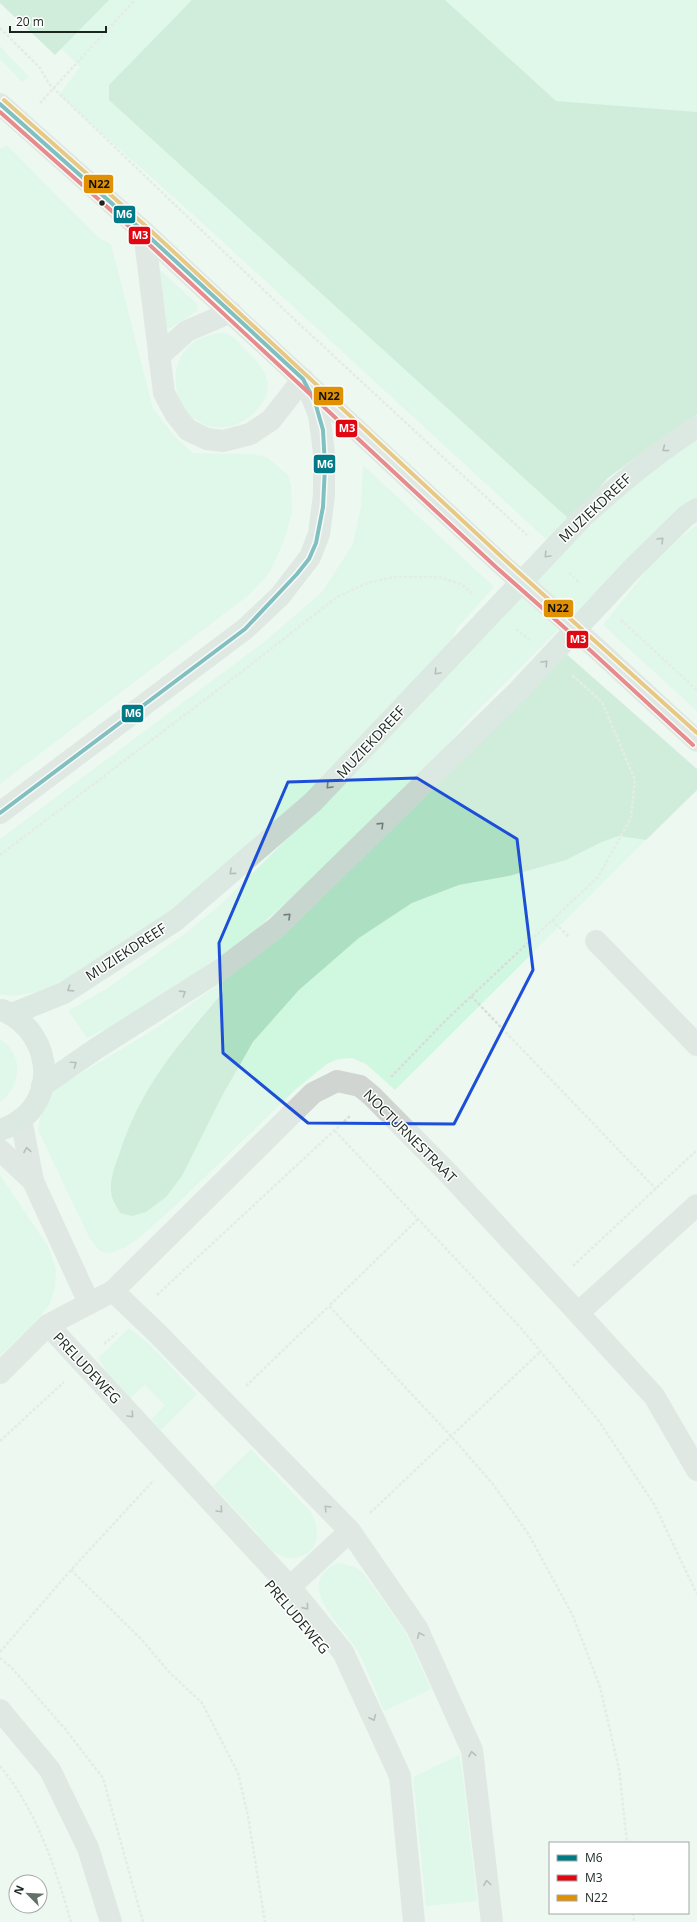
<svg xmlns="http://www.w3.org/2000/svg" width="697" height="1922" viewBox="0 0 697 1922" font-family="'Open Sans',sans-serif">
	<rect width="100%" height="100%" fill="#edf8f1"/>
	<!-- green -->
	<g fill="#d0f8e0">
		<path d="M12,0h685v393l-143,112 16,15 -21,22 -350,-322 -140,-125 21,-28z"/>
		<path d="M0,46l29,31 -7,5 -22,-23z"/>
		<path d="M7,145l92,93 12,6 42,165 24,30 16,14 57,1 17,3 21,18 3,11 1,25 -7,27 -15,34 -21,23 -249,189v-635z"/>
		<path d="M157,267l41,38 -1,6 -28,18 -4,-3z"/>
		<path d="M217,333c4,0 9,0 12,2 6,2 10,8 14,12 13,12 32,31 22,51 -15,28 -49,40 -74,18 -20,-18 -21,-53 -1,-71 8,-7 17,-9 27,-12z"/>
		<path d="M697,436v65l-92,82 -134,134 -61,71 -164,151 -124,82 -35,17 -19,-27 38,-22 80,-56 34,-28 83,-82 125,-133 189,-191z"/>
		<path d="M363,465l131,122 -38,42 -4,13 -130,140 -139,121 -77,53 -59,34 -32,6 -15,-2v-155l264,-197 58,-50 31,-48 8,-37z"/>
		<path d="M697,524v187l-94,-86 52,-65z"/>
		<path d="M619,836l27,4 -251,250 -29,-26 -14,-6 -14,1 -11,5 -31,25 -120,116 -37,33 -13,9 -16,6 -10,-2 -10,-12 -52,-109c3,-19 6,-27 19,-42l101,-61 64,-45 1,10 -42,49 -68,159 7,13 12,3 50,-40 40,-80 31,-54 46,-52 60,-52 53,-35 47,-18 50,-9 57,-16 36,-18z"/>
		<path d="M0,1039c24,15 22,47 0,63z"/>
		<path d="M0,1175l49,73 7,22 -1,17 -5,17 -18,22 -32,30z"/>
		<path d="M129,1328l20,16 48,50 -36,36 -10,-11 14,-14 -20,-20 -15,13 -22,-24 -10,-16z"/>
		<path d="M251,1449l59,62c6,11 10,24 4,35 -6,11 -22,15 -33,10 -11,-5 -19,-17 -26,-25 -14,-15 -28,-30 -42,-45z"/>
		<path d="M338,1563l18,4 8,7 41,57 26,58 -47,22c-9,-20 -16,-42 -27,-61 -14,-24 -66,-67 -19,-87z"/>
		<path d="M459,1755l3,14 15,132 -51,5 -13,-129z"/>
	</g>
	<!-- forest -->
	<g fill="#ade0c2">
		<path d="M0,0h109l-54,55 -55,-52z"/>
		<path d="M192,0h253l111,101 141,11v303l-24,15 -65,48 -38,42 -461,-420v-15z"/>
		<path d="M563,651l134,118v21l-51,50 -27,-4 -17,6 -36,18 -57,16 -50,9 -47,18 -53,35 -60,52 -46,52 -31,54 -40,80 -16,21 -20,15 -14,4 -12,-3c-4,-8 -9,-14 -9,-23 -1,-12 5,-27 9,-38 21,-66 59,-108 103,-160l-1,-10z"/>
	</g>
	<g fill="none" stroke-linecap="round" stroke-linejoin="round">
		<!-- path -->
		<g stroke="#d9ddda" stroke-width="2.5" stroke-dasharray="3 2" stroke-linecap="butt">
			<path d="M0,28l40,40 9,16 246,236 232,215"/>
			<path d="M40,103l95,-103"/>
			<path d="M569,573l11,10"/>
			<path d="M621,620l76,70"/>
			<path d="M516,629l13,11"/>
			<path d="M0,855l244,-185 93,-73 30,-14 27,-6h45l22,7 12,10"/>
			<path d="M552,920l17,17"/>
			<path d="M471,996l185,193"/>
			<path d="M391,1077l55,-57 152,-143 33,-59 4,-38 -33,-78 -31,-28"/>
			<path d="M335,1131l185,196 78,93 56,84 43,90"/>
			<path d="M418,1219l-89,87 122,130 41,47 37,52 44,81 27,71 19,82 8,74"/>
			<path d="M573,1266l124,-116"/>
			<path d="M157,1295l194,-180"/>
			<path d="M104,1344l13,-11"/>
			<path d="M246,1386l83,-80"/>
			<path d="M0,1441l64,-59"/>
			<path d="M370,1513l171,-162"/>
			<path d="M71,1570l71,70 27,32 33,31 36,70 10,43 17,106"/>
			<path d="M0,1652l71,-82 83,-90"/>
			<path d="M0,1658l11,9 55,63 37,48 40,144"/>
			<path d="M0,1766c37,45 55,101 71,156"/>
			<path d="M633,1913l1,9"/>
		</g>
		<!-- minor -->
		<g stroke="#d1d5d2" stroke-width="22">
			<path d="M0,104l144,128 357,332 94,83 102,94"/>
			<path d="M144,232l20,161 12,22 12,15 19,9 16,2 27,-7 21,-14 32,-41"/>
			<path d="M159,356l28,-25 44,-19"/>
			<path d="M0,813l245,-184 35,-33 30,-39 9,-23 5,-39v-43l-5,-37 -11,-28"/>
			<path d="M596,941l101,104"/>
			<path d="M21,1119l12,62 56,122"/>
			<path d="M0,1150l33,31"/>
			<path d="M113,1291l43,41 194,199 67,97 55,122 20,172"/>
			<path d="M578,1313l76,83 43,74"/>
			<path d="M48,1325l242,262 53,65 57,124 14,146"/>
			<path d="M0,1373l48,-48 65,-34 200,-198 24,-12 23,5 12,10 77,78 129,139 119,-108"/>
			<path d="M290,1587l60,-56"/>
			<path d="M0,1710l50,60 38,78 23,74"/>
		</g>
		<!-- major -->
		<g stroke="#c7d7d0" stroke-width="22">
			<path d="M12,1014l52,-21 112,-73 137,-118 270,-285c36,-33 73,-64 114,-90"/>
			<path d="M42,1086l55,-38 126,-80 53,-40 242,-237 116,-124 52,-51 11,-7"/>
			<path d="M0,1130c60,-18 57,-97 2,-120"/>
		</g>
		<defs>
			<path id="bus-1" d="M0,104l144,128 159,147 12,23 8,28 2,37 -2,40 -7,36 -7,16 -12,15 -52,55 -245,184"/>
			<path id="bus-2" d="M0,112l140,124 357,332 94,83 102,94"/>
			<path id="bus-3" d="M4,100l144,128 357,332 192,173"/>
		</defs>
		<!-- bus-1 casing -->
		<use href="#bus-1" stroke="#fff" stroke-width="7"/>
		<!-- bus-2 casing -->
		<use href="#bus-2" stroke="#fff" stroke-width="7"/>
		<!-- bus-3 casing -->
		<use href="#bus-3" stroke="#fff" stroke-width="7"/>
		<!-- bus-1 -->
		<use href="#bus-1" stroke="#007a86" stroke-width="4"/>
		<!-- bus-2 -->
		<use href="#bus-2" stroke="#e00713" stroke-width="4"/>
		<!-- bus-3 -->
		<use href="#bus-3" stroke="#df9003" stroke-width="4"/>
	</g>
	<!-- one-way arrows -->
	<defs><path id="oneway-chevron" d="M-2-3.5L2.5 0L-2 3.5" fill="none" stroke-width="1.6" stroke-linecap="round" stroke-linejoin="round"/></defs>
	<g stroke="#707e77">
		<use href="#oneway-chevron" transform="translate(665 449) rotate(143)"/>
		<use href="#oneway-chevron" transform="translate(661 540) rotate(-45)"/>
		<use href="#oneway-chevron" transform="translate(547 555) rotate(133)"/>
		<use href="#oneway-chevron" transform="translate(545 663) rotate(-47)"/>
		<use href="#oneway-chevron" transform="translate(437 672) rotate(133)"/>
		<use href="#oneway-chevron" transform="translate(329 786) rotate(133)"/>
		<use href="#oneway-chevron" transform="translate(381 825) rotate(-44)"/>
		<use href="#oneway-chevron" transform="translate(232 872) rotate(139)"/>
		<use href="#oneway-chevron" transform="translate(288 916) rotate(-44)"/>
		<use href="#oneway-chevron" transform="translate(70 989) rotate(147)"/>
		<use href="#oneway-chevron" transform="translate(183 993) rotate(-32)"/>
		<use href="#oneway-chevron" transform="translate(74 1064) rotate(-35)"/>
	</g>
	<g stroke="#757e78">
		<use href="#oneway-chevron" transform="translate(27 1150) rotate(-100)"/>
		<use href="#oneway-chevron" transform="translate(131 1415) rotate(47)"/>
		<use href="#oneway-chevron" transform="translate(327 1508) rotate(-134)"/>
		<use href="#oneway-chevron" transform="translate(220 1510) rotate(47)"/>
		<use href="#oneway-chevron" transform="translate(306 1607) rotate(51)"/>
		<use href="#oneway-chevron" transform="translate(420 1635) rotate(-114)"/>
		<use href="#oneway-chevron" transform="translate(373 1718) rotate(65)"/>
		<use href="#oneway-chevron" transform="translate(472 1754) rotate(-101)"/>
		<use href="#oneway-chevron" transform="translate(487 1883) rotate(-97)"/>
	</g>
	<!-- marked area -->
	<path d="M0 0H697V1922H0ZM417,778l100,61 16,131 -79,154 -146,-1 -85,-70 -4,-110 69,-161z" fill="#edf8f1" fill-opacity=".55" fill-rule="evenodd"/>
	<path fill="none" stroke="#1d4ed8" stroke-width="3" stroke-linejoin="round" d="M417,778l100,61 16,131 -79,154 -146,-1 -85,-70 -4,-110 69,-161z"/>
	<!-- markers -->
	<circle fill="#19261e" stroke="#fff" stroke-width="1.5" cx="102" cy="203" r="3.5"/>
	<g text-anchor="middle" stroke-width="3" stroke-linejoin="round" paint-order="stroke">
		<!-- street labels -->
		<g font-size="14" fill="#19261e" stroke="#fff">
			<text transform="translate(595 508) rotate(-43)" y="5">MUZIEKDREEF</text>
			<text transform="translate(371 742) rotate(-47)" y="5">MUZIEKDREEF</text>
			<text transform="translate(126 952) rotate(-33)" y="5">MUZIEKDREEF</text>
			<text transform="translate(410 1136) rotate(45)" y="5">NOCTURNESTRAAT</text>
			<text transform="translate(87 1368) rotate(47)" y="5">PRELUDEWEG</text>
			<text transform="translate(297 1617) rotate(50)" y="5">PRELUDEWEG</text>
		</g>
	</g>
	<g stroke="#fff" stroke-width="1.5">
		<rect x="83" y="174" width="31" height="20" rx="4" fill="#df9003"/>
		<rect x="113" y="205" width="23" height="19" rx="4" fill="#007a86"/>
		<rect x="128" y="226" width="23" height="19" rx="4" fill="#e00713"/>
		<rect x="313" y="386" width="31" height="20" rx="4" fill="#df9003"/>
		<rect x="335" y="419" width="23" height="19" rx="4" fill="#e00713"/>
		<rect x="313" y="454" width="23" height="20" rx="4" fill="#007a86"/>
		<rect x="543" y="599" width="31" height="19" rx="4" fill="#df9003"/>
		<rect x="566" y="630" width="23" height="19" rx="4" fill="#e00713"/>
		<rect x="121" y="704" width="23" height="19" rx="4" fill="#007a86"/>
	</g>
	<g font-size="11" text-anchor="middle" font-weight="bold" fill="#fff">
		<text x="124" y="218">M6</text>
		<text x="140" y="239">M3</text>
		<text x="347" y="432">M3</text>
		<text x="325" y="468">M6</text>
		<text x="578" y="643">M3</text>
		<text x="133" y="717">M6</text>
	</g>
	<g font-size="11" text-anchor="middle" font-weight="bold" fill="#111">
		<text x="99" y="188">N22</text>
		<text x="329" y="400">N22</text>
		<text x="558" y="612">N22</text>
	</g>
	<!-- legend -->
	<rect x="549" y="1842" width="140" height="72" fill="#ffffff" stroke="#a3a8a5"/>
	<rect x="557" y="1855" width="20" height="6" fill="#007a86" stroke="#a3a8a5"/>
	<text x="585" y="1862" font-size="12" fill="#19261e">M6</text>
	<rect x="557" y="1875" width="20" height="6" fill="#e00713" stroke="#a3a8a5"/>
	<text x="585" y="1882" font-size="12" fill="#19261e">M3</text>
	<rect x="557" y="1895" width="20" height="6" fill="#df9003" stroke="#a3a8a5"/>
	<text x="585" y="1902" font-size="12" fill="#19261e">N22</text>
	<!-- north arrow -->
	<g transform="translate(28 1894) rotate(294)"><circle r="19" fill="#ffffff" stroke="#a3a8a5"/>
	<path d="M0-3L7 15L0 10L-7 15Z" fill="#637068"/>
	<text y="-6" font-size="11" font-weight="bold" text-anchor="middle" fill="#19261e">N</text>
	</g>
	<!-- scale -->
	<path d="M10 26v6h96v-6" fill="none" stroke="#19261e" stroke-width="2"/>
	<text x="16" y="26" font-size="12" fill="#19261e" stroke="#ffffff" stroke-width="3" paint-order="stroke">20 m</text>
</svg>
